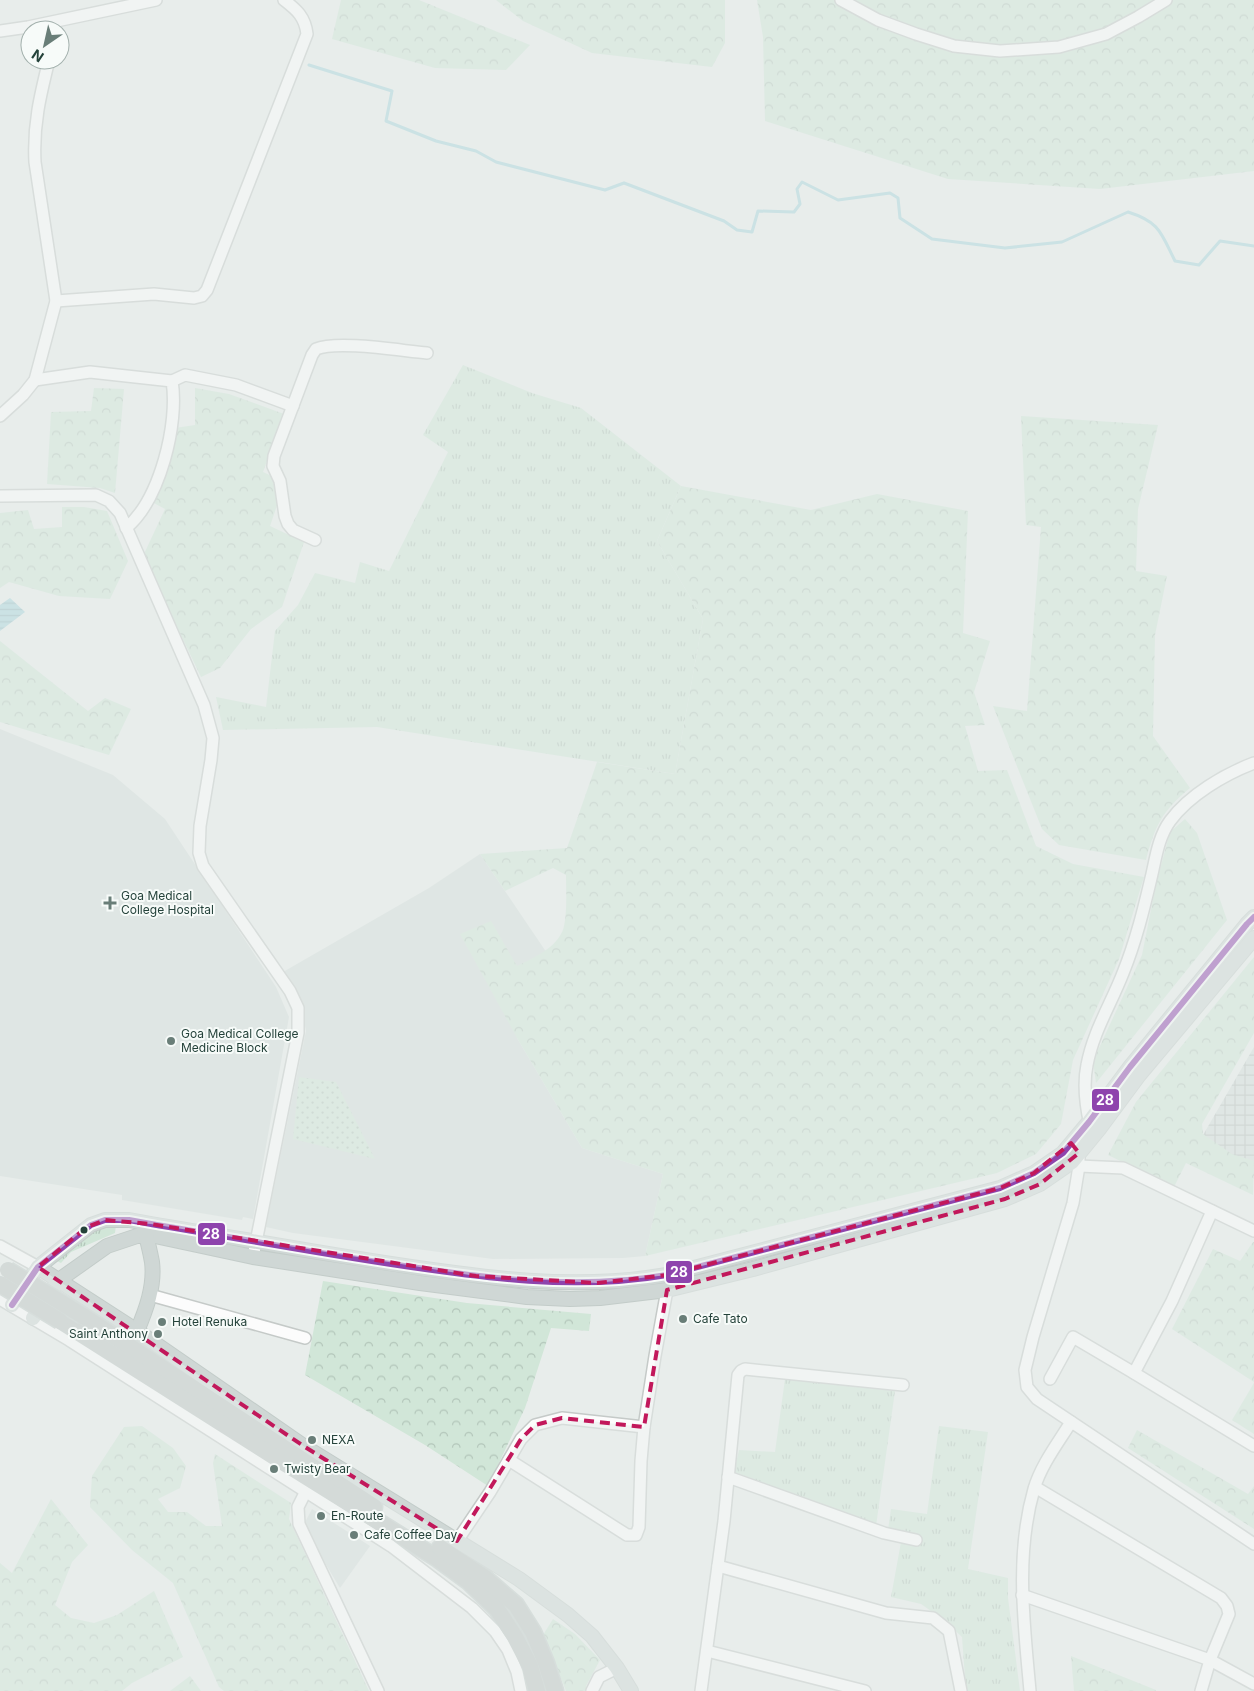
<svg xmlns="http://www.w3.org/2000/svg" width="1254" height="1691" viewBox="0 0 1254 1691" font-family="Inter,sans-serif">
	<defs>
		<pattern id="industrial-grid" width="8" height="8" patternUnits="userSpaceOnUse" patternTransform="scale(1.25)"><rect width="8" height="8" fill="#d6dedb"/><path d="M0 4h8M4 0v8" fill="none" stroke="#b8c0bd"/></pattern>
		<pattern id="grass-tufts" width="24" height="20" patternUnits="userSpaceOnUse" patternTransform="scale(1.25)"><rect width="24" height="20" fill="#d1e6d8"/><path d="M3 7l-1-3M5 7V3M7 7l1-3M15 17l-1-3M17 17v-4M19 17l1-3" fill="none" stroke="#b3c6ba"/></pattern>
		<pattern id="forest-crowns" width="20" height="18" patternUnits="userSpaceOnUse" patternTransform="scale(1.25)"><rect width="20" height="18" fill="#d1e6d8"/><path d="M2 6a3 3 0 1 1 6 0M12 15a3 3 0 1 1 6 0" fill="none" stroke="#b3c6ba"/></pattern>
		<pattern id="garden-dots" width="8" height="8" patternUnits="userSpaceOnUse" patternTransform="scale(1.25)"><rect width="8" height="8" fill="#d1e6d8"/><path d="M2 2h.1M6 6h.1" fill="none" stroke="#b3c6ba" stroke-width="1.8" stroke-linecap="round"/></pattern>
		<pattern id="water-rules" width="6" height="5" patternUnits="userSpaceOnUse" patternTransform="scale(1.25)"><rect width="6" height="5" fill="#a9d4db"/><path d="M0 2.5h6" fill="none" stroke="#91b7bd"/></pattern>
	</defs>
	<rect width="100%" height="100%" fill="#e8edeb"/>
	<!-- built -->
	<g fill="#d6dedb">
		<path d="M0,729l113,46 52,44 111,168 13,30 -36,202 -10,-2 -1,3 -120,-20v-5l-122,-19z"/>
		<path d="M480,854l75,111 -38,73 65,110 81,26 -18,82 -22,2 -130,1 -200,-26 -27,-6 40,-196 -5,-27 -18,-32 146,-84z"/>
		<path d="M312,1509l58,37 -30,42 -37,-62z"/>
	</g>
	<!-- industrial -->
	<path fill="url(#industrial-grid)" d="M1254,1047v132l-55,-37z"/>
	<!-- grass -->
	<g fill="url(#grass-tufts)">
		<path d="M463,365l69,28 49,15 100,78 -24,55 46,78 -28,155 -298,-47 -154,3 -7,-33 50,10 9,-76 23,-26 17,-32 40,10 5,-21 29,9 59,-119 -25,-17z"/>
		<path d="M116,1225l-1,8 -44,19 -10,11 -4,-2 3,-5 26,-27z"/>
		<path d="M785,1379l110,12 -19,135 -142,-54 5,-22 36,2z"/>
		<path d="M939,1426l49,6 -20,137 40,9v20l12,93h-54l-4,-54 -18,-17 -23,-16 -30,-7 10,-55 -14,-5 4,-28 36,5z"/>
	</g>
	<!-- forest -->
	<g fill="url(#forest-crowns)">
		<path d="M341,0h78l111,45 -24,25 -71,-2 -103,-29z"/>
		<path d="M496,0h229v43l-13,24 -120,-14 -69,-32z"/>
		<path d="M757,0h497v171l-154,18 -152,-10 -183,-58 -2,-84z"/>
		<path d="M94,388l30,1 -9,104 -15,-5 -53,-4 4,-72 40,-1z"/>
		<path d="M195,388l34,6 55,20 -21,58 22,10 -15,44 34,16 -22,65 -31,22 -31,39 -19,9 -58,-121 22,-47 -13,-7 18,-41 5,-33 20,-3z"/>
		<path d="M1021,416l137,9 -20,84 -2,62 31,5 -12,59 -2,101 37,52c-28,23 -35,38 -44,72l-87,-15 -17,-16 -49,-123 34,5 14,-184 -15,-2z"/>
		<path d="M681,486l130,24 66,-16 91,17 -5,122 27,8 -16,51 11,33 -20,1 13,45 29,-1 29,76 37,18 71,13 -25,82 -46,101 -12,64 -25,30 -39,19 -352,83 18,-82 -81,-26 -65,-110 -57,-104 31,-13 26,45c16,-8 35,-16 44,-32 7,-10 5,-46 5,-59l-13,-7 -48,23 -25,-37 87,-6 30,-86 78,12 28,-155 -46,-78z"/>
		<path d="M62,507h22l23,4 21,50 -18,38 -51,-3 -50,-14 -9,6v-75l28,-3 6,19 28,-2z"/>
		<path d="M0,641l88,70 17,-13 26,11 -22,46 -109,-33z"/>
		<path d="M1185,819l12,14 30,87 -131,163 -3,-22 49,-106 14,-71 14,-52z"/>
		<path d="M1254,957v76l-52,91 1,10 29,20 22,7 -1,34 -67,-32 -12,24 -66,-32 28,-53z"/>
		<path d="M1253,1242h1v140l-82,-53 41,-80 27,12z"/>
		<path d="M323,1281l144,22 124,11 -2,17 -38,-3 -26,80 -37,78 -63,-41 -120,-70z"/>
		<path d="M1254,1383v51l-22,-14z"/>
		<path d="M142,1426l31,22 13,18 -6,22 -22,11 10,13h19l19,14h16l-9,-63 2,-9 76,49 -2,16 80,172h-145l-5,-4 -46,-104 -41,-33 -42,-43 2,-31 32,-49z"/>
		<path d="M1137,1430l111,64 6,-8v43l-126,-81z"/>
		<path d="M51,1499l37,46 -16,17 -17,43 16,13 23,5 23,-8 37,-24 29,66 -51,26 -10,8h-122v-128l12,10z"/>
		<path d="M553,1619l22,15 25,26 -14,26v5h-20l-23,-56z"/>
		<path d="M1071,1656l85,34v1h-82z"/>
		<path d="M190,1676l11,15h-31z"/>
	</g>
	<!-- garden -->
	<path fill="url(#garden-dots)" d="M299,1077l37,5 39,77 -82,-20z"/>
	<!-- water -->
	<path fill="url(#water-rules)" d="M10,598l15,14 -25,19v-26z"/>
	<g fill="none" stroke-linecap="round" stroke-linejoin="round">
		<!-- stream -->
		<path stroke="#a9d4db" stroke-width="3" d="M309,65l83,26 -6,30 50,20 40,10 20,11 109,28 19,-7 100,38 13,9 15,2 6,-21 36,1 6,-8 -3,-15 5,-7 36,18 52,-7 8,5 2,20 32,21 73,9 57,-6 66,-30c32,10 33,21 47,49l24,4 21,-24 34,5"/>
		<defs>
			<g id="minor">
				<path d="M841,0l37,20 38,14 38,12 46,5 59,-4 47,-13 32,-17 28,-17"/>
				<path d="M0,31l28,-4 128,-27"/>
				<path d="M56,301l98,-7 40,4 8,-2 5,-6 100,-256c-2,-17 -10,-24 -23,-34"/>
				<path d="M35,380l55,-8 82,9c7,42 -12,119 -46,147"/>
				<path d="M172,381l13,-6 51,10 57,21"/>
				<path d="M0,416l23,-21 12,-15 21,-79 -21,-139c-2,-37 5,-66 14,-102"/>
				<path d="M0,496l96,-1 13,6 11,12 84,192 9,33 -2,22 -11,66 -1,27 4,13 87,125 8,17v25l-45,224"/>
				<path d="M315,540l-22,-10 -5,-6 -3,-8 -5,-35 -7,-15 1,-10 38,-101 4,-6c22,-9 86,2 111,4"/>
				<path d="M1090,1125c-4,-18 -7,-41 -3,-60 6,-33 24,-61 36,-92 13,-32 21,-65 29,-99 4,-18 7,-38 18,-53 19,-26 55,-47 84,-58"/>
				<path d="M1077,1151l2,2v13l-6,37 -40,134 -8,33 2,17 10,12 217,145"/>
				<path d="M1079,1166l44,2 131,63"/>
				<path d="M1212,1211l-40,90 -38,72 120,73"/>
				<path d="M0,1246l38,21"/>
				<path d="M150,1295l155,43"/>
				<path d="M0,1299l69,41 322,206 81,62 23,23 13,19 9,22 4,19"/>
				<path d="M1050,1379l23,-42 61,36"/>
				<path d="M509,1460l118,75h9l3,-8 2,-66 3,-34"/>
				<path d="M728,1477l156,56 32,7"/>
				<path d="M1035,1487l186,111 6,8 2,8 -19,46 -9,31"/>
				<path d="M306,1491l-8,16 1,17 79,167"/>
				<path d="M457,1541l33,-49 31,-53 14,-14 27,-7 82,9 11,-71 12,-66"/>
				<path d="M718,1566l168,47 47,5 16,13 12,60"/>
				<path d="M1022,1595l188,65 44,24"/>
				<path d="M707,1651l158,40"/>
				<path d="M592,1691l7,-14 18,-9"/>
				<path d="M701,1691l23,-170 14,-146 3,-4 4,-2 158,16"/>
				<path d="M1030,1691c-6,-67 -15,-136 4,-202 7,-24 24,-46 37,-67"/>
			</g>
			<g id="major">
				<path d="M38,1267l99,64 168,116 214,132 49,36 24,21 25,32 14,23"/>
				<path d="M12,1305l26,-38 53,-42 14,-5h24l22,4c80,13 160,28 240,40 92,14 184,27 276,11l333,-87 34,-15 29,-20 26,-31 41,-55 117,-143 7,-7"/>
				<path d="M33,1318l26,-38 48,-34 30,-10h18l98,21 167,26 107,14 43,2 30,-1 67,-8 86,-21 252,-70 35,-15 32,-22 27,-33 40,-54 115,-137"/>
				<path d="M137,1331c9,-21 18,-45 15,-69 -2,-11 -5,-23 -8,-34"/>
			</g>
			<g id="highway">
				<path d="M83,1316l291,191"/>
				<path d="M60,1321l216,137 162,101 30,22 29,28 18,28 15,29 7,25"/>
				<path d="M440,1548l45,30 31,27 17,27 13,31 9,28"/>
			</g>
		</defs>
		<!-- minor casing -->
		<use href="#minor" stroke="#c5cac8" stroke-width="14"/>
		<!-- major casing -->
		<use href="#major" stroke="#c3ccc9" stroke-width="16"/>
		<!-- highway casing -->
		<use href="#highway" stroke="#c3ccc9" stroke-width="19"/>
		<!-- minor -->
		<use href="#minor" stroke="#fcfcfc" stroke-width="11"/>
		<!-- major -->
		<use href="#major" stroke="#cfd7d5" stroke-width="14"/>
		<!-- highway -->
		<use href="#highway" stroke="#bcc4c2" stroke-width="16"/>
		<defs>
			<g id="highway-bridge">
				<path d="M8,1270l75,46"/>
				<path d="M0,1284l60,37"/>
			</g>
		</defs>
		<!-- highway-bridge casing -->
		<use href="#highway-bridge" stroke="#c3ccc9" stroke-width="19" stroke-linecap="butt"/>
		<!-- highway-bridge -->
		<use href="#highway-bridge" stroke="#bcc4c2" stroke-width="16"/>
		<defs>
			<path id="bus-1" d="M12,1305l26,-38 53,-42 14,-5h24l22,4c80,13 160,28 240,40 92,14 184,27 276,11l333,-87 34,-15 29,-20 26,-31 41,-55 117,-143 7,-7"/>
		</defs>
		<!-- bus-1 casing -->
		<use href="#bus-1" stroke="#f7fbf9" stroke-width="10"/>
		<!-- bus-1 -->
		<use href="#bus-1" stroke="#8e44ad" stroke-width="6"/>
	</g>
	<!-- marked area -->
	<path d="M0 0H1254V1691H0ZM1071,1143l8,10 -39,31 -35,15 -338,91 -23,137 -82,-9 -27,7 -14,14 -64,102 -152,-94 -267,-180 49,-40 18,-7 46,4 325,52 121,7 70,-8 333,-87 34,-15z" fill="#e8edeb" fill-opacity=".55" fill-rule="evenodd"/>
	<path fill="none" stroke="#c2185b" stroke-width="4" stroke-dasharray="10 6" stroke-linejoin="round" d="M1071,1143l8,10 -39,31 -35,15 -338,91 -23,137 -82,-9 -27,7 -14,14 -64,102 -152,-94 -267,-180 49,-40 18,-7 46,4 325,52 121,7 70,-8 333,-87 34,-15z"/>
	<!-- markers -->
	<g fill="#697e78" stroke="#f7fbf9" stroke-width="2">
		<path d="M107.5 895.5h5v5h5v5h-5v5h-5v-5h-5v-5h5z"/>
		<circle cx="171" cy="1041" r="5"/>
		<circle cx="683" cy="1319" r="5"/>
		<circle cx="162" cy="1322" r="5"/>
		<circle cx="158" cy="1334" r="5"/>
		<circle cx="312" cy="1440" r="5"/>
		<circle cx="274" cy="1469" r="5"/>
		<circle cx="321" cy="1516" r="5"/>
		<circle cx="354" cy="1535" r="5"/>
	</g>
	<circle fill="#24423a" stroke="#f7fbf9" stroke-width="2" cx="84" cy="1230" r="4.5"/>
	<g text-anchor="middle" stroke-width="4" stroke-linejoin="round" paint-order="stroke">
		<!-- poi labels -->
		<g font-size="12" fill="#24423a" stroke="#f7fbf9" text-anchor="start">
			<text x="121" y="900">Goa Medical<tspan x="121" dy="14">College Hospital</tspan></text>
			<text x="181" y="1038">Goa Medical College<tspan x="181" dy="14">Medicine Block</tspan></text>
			<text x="693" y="1323">Cafe Tato</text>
			<text x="172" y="1326">Hotel Renuka</text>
			<text x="148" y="1338" text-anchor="end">Saint Anthony</text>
			<text x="322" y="1444">NEXA</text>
			<text x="284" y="1473">Twisty Bear</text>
			<text x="331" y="1520">En-Route</text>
			<text x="364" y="1539">Cafe Coffee Day</text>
		</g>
	</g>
	<g stroke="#f7fbf9" stroke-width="2">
		<rect x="1091" y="1088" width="29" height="24" rx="5" fill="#8e44ad"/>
		<rect x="197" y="1222" width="29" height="24" rx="5" fill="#8e44ad"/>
		<rect x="665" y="1260" width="28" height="24" rx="5" fill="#8e44ad"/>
	</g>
	<g font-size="14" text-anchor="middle" font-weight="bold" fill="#fff">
		<text x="1105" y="1105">28</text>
		<text x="211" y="1239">28</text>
		<text x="679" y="1277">28</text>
	</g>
	<!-- north arrow -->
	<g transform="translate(45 45) rotate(214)"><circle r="24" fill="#f7fbf9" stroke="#a3b1ad"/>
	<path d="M0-4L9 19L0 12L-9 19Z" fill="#697e78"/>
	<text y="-8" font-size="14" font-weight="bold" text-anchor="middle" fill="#24423a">N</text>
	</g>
</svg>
